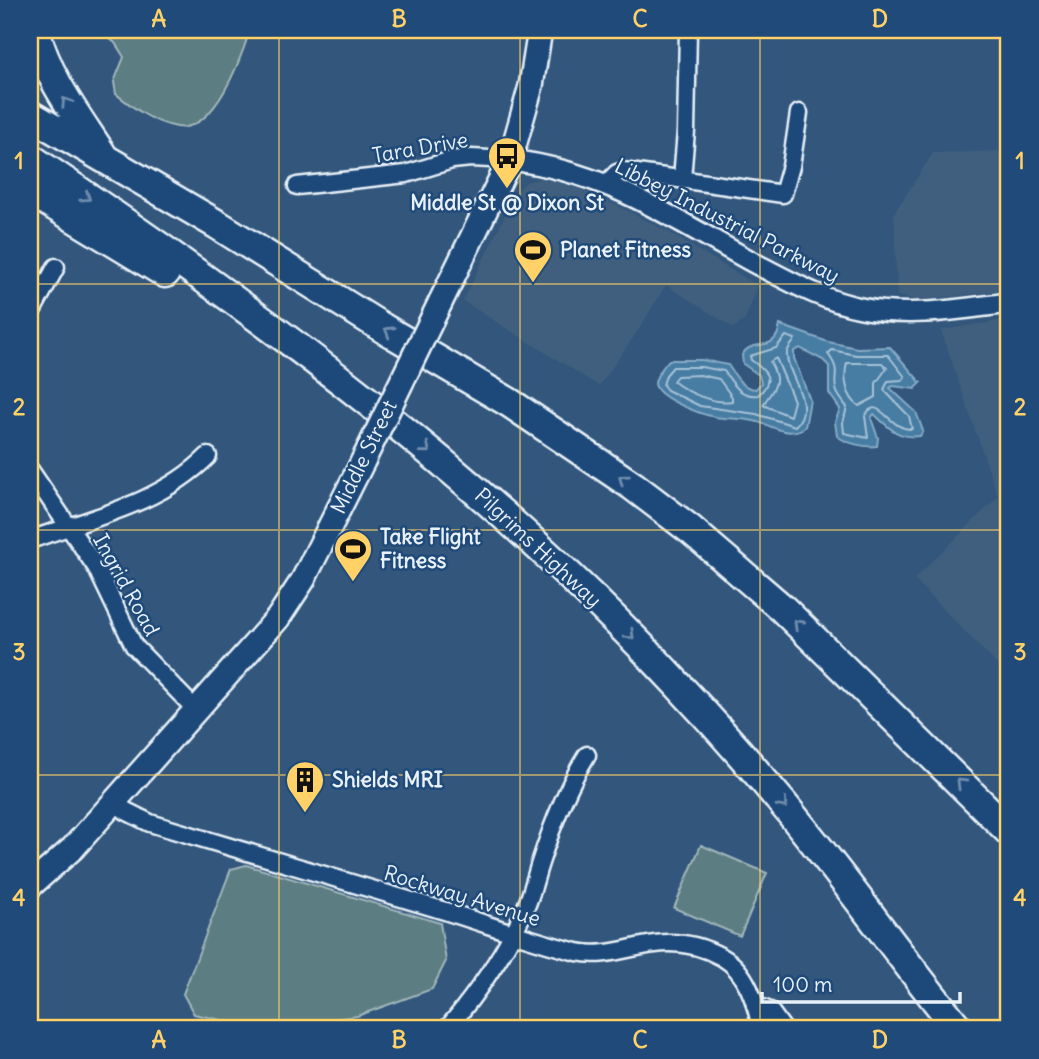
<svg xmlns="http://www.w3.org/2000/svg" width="1039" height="1059" viewBox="0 0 1039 1059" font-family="Delius,sans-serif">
	<rect width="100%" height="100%" fill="#32567c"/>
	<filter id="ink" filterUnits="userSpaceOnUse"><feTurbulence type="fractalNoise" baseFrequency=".0143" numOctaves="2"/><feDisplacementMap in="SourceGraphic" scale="14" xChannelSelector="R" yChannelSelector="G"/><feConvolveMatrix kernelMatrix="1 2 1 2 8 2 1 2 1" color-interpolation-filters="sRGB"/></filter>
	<g filter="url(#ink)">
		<!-- built -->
		<g fill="#405f7e">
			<path d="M1000,151l9,10v129l-90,10 -22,-4 -3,-83 39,-60z"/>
			<path d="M541,178l36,10 39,17 47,24 95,57 -13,34 -12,8 -67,-43 -28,46 -39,55 -136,-85 54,-110 9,-9z"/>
			<path d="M1009,319v358l-95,-98 84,-82 -57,-167z"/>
		</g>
		<!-- green -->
		<g fill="#5b7d81" stroke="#a2b7bc" stroke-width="2">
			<path d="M99,30h151c-9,28 -35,103 -73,97 -24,-4 -43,-19 -61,-33l-2,-12 10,-25 -9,-14z"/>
			<path d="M701,845l66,28 -27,63 -66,-28z"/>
			<path d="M246,865l194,58 6,38 -14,28 -75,27 -95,13 -68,-15 -11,-20 48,-125z"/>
		</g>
		<!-- water -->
		<path fill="#467ca3" stroke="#87abc5" stroke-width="2" d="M780,325l48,17 29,6 33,-1 31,36 -6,6 -22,-3 -3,2 26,24 7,19 -3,5c-22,3 -31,-8 -46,-22l-3,4 7,20 -1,8c-12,2 -31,-3 -40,-10l-2,-14 5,-13 -11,-16v-27l-6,-6 -23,-12 -6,3v7l16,42 -5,27c-17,12 -33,-2 -51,-6 -13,-3 -26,-2 -39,-4 -12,-2 -60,-19 -60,-34 1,-9 9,-17 14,-23h33l26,5c8,11 13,23 28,24l5,-6 -2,-8 -16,-11 -1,-9c11,-19 33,1 38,-30z"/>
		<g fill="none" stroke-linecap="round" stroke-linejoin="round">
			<!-- shore -->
			<g stroke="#a7c2d6" stroke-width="2">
				<path d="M786,336l9,3c-2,5 -7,8 -8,14 -2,21 31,52 8,73l-39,-12 -56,-8 -33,-16 -4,-5 3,-10 7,-8h28l23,4c10,14 16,26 34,24 18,-16 8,-24 -7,-35l-1,-4 26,-8z"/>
				<path d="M832,350l24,5h32l17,22 -3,3 -14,1 -4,9 25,26 3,13c-23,2 -34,-37 -47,-13l3,22 -24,-5 -1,-10 4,-16c-3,-4 -8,-10 -10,-15 -6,-16 6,-18 -9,-38z"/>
				<path d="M776,358l18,43 -4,15 -27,-11c10,-17 20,-20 7,-43z"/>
				<path d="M847,363h35l5,5 -11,15v14l-17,9c-13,-9 -16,-28 -12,-43z"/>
				<path d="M700,375l19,4 13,18v4c-19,3 -44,-8 -59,-20l4,-5z"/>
			</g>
			<defs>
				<g id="minor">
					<path d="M682,179l4,-48 2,-101"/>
					<path d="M606,184l11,-11 6,-2 160,23 8,-28 8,-53"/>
					<path d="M297,186l109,-12 46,-14 19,-2 39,2"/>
					<path d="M30,315l26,-48"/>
					<path d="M30,470l66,97 38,79 63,65"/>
					<path d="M30,540c61,-22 130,-36 178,-84"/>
					<path d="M115,802l11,9 24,12c95,28 190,56 285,85 47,14 93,32 142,44 27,6 52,-5 78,-8 23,-3 47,2 67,13 25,14 34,46 39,72"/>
					<path d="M755,1005l15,6 13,18"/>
					<path d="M447,1029c31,-37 58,-75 78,-120 7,-15 10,-31 15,-46 12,-37 26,-75 47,-108"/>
				</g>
				<path id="tertiary" d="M510,160c99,12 163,59 248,105 33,17 66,36 103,43 49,10 99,1 148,-5"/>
				<g id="secondary">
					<path d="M440,303l70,-143 21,-74 9,-56"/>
					<path d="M30,886l43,-38 205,-230 25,-38 60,-119"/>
				</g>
				<g id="motorway">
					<path d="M35,30c12,47 40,83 66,123"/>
					<path d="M30,115l188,110 165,103 127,75 123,83 58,44 92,79 226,222"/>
					<path d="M30,158c231,155 458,322 648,527 49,52 95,105 139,161 48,60 93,124 142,183"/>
					<path d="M30,191l135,82"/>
				</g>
			</defs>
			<!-- minor casing -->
			<use href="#minor" stroke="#e8f1f8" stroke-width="21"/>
			<!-- tertiary casing -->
			<use href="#tertiary" stroke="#e8f1f8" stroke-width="24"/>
			<!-- secondary casing -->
			<use href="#secondary" stroke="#e8f1f8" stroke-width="28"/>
			<!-- motorway casing -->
			<use href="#motorway" stroke="#e8f1f8" stroke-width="33"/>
			<!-- minor -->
			<use href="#minor" stroke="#1f4a7a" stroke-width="16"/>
			<!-- tertiary -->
			<use href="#tertiary" stroke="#1f4a7a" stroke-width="19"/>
			<!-- secondary -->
			<use href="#secondary" stroke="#1f4a7a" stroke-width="23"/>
			<!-- motorway -->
			<use href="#motorway" stroke="#1f4a7a" stroke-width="28"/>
			<defs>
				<path id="secondary-bridge" d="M363,461l77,-158"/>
			</defs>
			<!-- secondary-bridge casing -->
			<use href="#secondary-bridge" stroke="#e8f1f8" stroke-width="28" stroke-linecap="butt"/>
			<!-- secondary-bridge -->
			<use href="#secondary-bridge" stroke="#1f4a7a" stroke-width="23"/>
		</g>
		<!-- one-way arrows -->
		<defs><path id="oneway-chevron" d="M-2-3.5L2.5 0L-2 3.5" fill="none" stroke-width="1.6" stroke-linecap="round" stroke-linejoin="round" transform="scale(1.75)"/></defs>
		<g stroke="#6f8dac">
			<use href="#oneway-chevron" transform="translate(66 102) rotate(-124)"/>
			<use href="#oneway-chevron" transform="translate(86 197) rotate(34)"/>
			<use href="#oneway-chevron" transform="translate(389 331) rotate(-149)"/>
			<use href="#oneway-chevron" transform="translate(426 449) rotate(39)"/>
			<use href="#oneway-chevron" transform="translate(623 479) rotate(-144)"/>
			<use href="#oneway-chevron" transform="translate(798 624) rotate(-136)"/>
			<use href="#oneway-chevron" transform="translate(630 635) rotate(45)"/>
			<use href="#oneway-chevron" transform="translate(961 783) rotate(-135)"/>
			<use href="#oneway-chevron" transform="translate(783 804) rotate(50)"/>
		</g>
	</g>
	<!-- grid -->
	<path fill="none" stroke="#ffd166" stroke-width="2" stroke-opacity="0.55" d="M279,30v999M520,30v999M760,30v999M30,284h979M30,530h979M30,775h979"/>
	<!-- icons -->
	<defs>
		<symbol id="bus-pin" viewBox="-11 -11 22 30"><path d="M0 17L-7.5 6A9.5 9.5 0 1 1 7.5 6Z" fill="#ffd166" stroke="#1f4a7a"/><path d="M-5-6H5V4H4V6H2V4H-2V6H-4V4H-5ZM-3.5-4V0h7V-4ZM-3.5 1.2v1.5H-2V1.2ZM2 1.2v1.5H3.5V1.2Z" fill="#111"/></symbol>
		<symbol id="stadium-pin" viewBox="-11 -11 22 30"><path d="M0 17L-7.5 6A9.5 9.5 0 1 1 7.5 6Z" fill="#ffd166" stroke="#1f4a7a"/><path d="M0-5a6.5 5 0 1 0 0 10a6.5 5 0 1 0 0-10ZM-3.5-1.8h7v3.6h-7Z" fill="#111"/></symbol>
		<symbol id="building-pin" viewBox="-11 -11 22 30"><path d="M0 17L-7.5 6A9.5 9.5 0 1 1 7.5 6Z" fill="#ffd166" stroke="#1f4a7a"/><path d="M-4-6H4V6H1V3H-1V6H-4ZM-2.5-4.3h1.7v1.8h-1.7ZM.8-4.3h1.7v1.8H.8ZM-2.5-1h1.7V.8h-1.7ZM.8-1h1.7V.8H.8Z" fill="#111"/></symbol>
	</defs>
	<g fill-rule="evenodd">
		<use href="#bus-pin" x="485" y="134" width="44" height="60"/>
		<use href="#stadium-pin" x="511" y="228" width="44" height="60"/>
		<use href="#stadium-pin" x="331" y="527" width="44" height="60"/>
		<use href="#building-pin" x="283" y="758" width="44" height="60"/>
	</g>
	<g text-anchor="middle" stroke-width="5" stroke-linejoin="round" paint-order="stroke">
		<!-- street labels -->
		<g font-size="21" fill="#e8f1f8" stroke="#1f4a7a">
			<text transform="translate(420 148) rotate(-10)" y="7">Tara Drive</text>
			<text transform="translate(727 221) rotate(27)" y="7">Libbey Industrial Parkway</text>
			<text transform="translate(364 457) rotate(-64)" y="7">Middle Street</text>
			<text transform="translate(538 548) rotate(43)" y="7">Pilgrims Highway</text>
			<text transform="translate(126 585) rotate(61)" y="7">Ingrid Road</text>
			<text transform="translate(462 896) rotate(17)" y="7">Rockway Avenue</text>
		</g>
		<!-- poi labels -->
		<g font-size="21" font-weight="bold" fill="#e8f1f8" stroke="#1f4a7a" text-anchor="start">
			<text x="507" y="210" text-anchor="middle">Middle St @ Dixon St</text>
			<text x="560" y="257">Planet Fitness</text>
			<text x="380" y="544">Take Flight<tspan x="380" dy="24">Fitness</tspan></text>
			<text x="332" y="787">Shields MRI</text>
		</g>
	</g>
	<!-- margin -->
	<rect width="1039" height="1059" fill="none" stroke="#1f4a7a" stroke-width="77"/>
	<!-- scale -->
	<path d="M762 992v10h198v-10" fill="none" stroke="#e8f1f8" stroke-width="3.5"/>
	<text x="773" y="992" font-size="21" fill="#e8f1f8" stroke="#1f4a7a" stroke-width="5" paint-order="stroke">100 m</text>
	<rect x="38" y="38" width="962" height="982" fill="none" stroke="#ffd166" stroke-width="2.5"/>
	<g font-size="23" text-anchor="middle" font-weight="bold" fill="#ffd166">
		<text x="159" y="27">A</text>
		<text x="399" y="27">B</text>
		<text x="640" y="27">C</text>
		<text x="880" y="27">D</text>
		<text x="19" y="169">1</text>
		<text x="1020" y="169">1</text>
		<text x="19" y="415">2</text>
		<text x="1020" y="415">2</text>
		<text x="19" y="660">3</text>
		<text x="1020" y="660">3</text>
		<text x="19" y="906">4</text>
		<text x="1020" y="906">4</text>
		<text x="159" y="1048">A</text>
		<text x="399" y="1048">B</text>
		<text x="640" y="1048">C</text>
		<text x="880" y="1048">D</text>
	</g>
</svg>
